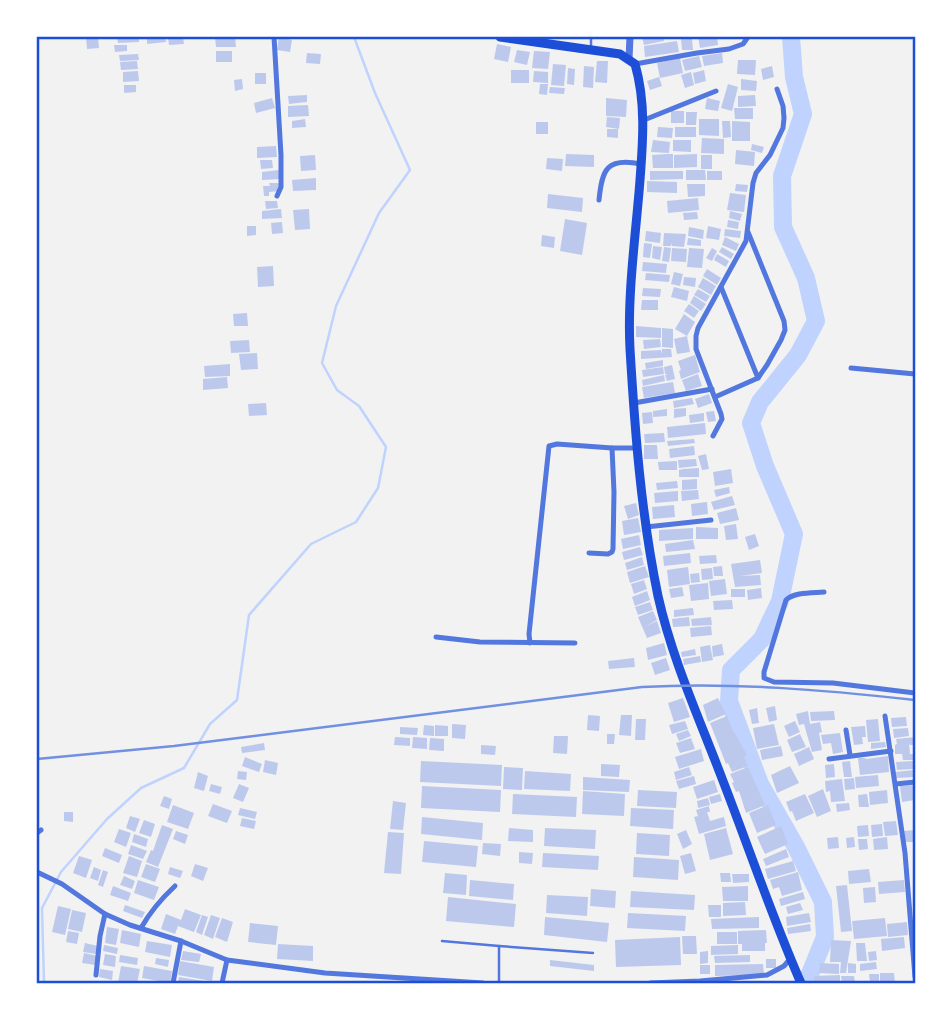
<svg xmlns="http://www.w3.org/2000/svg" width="952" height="1020" viewBox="0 0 952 1020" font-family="Helvetica,sans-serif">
	<rect width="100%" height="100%" fill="#f2f2f2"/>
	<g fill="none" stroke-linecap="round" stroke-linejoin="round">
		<!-- stream -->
		<path stroke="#bfd3fe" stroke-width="2.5" d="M44,983l-2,-75 19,-36 46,-53 34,-31 43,-20 26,-44 27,-24 12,-85 62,-71 45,-22 22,-34 8,-41 -27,-41 -22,-16 -15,-27 14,-57 43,-93 31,-43 -35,-77 -21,-56"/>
		<!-- river -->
		<path stroke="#bfd3fe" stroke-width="18" d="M791,37l3,40 9,37 -21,62 1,51 23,51 10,43 -18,34 -38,47 -9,21 14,43 29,68 -14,67 -18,38 -31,31 -2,31 31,83 36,63 27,55 2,35 -15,37 -7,9"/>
	</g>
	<!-- building -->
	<g fill="#bdc9ec">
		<path d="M86,37h12l1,11 -12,1z"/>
		<path d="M117,37h22v5l-21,1z"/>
		<path d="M147,37h18l1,5 -19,2z"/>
		<path d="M168,37h15l1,7 -15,1z"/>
		<path d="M215,37h20l1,10h-20z"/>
		<path d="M279,37l13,3 -2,12 -13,-2z"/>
		<path d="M642,37h22v4l-20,4z"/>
		<path d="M698,37h19l1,8 -18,3z"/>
		<path d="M681,39h11l1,11h-11z"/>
		<path d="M677,41l2,11 -34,5 -1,-11z"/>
		<path d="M497,44l14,3 -3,15 -14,-3z"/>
		<path d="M114,45h13v6l-12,1z"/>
		<path d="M517,50l13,2 -3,13 -13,-3z"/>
		<rect x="216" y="51" width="16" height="11"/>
		<path d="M534,51l16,1 -2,17 -16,-1z"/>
		<path d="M307,53l14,1 -1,10 -14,-1z"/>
		<path d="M722,53l1,10 -19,3 -2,-10z"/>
		<path d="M138,54l1,6 -19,1 -1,-6z"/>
		<path d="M699,56l3,11 -17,4 -3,-11z"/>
		<path d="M680,58l3,15 -23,5 -3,-15z"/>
		<path d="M738,60h18l-1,15 -18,-1z"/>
		<path d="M137,61l1,8 -17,1 -1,-8z"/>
		<path d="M597,61h11l-1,22 -12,-1z"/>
		<path d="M553,64l13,1 -2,21 -13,-1z"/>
		<path d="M584,66l10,1 -1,21 -10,-1z"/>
		<path d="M772,66l2,11 -11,3 -2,-11z"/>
		<path d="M568,68l7,1 -1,16 -7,-1z"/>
		<rect x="511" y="70" width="18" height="13"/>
		<path d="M704,70l2,11 -11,3 -2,-11z"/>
		<path d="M138,71l1,10 -16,1v-10z"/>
		<path d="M534,71l14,1v11l-15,-1z"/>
		<path d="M691,72l3,13 -9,3 -4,-13z"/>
		<rect x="255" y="73" width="11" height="11"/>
		<path d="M659,77l3,9 -12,4 -3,-9z"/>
		<path d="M242,79l1,10 -8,2 -1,-11z"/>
		<path d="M741,79l16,2 -1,10 -15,-1z"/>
		<path d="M540,84h8l-1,11 -8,-1z"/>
		<path d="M728,84l10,3 -6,24 -11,-3z"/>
		<path d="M124,85h12v7l-12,1z"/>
		<path d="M550,87l15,1 -1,6 -15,-1z"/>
		<path d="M307,95v7l-18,2 -1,-8z"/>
		<path d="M755,95l1,11 -18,1v-11z"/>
		<path d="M272,98l3,10 -19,5 -2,-10z"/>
		<path d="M606,98l21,2 -1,17 -20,-1z"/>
		<path d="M707,98l13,3 -2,10 -13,-2z"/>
		<path d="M308,105l1,11 -21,1v-11z"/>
		<path d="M734,108h19v11h-18z"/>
		<rect x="671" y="111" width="13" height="12"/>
		<path d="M686,112h11l-1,13h-10z"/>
		<path d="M607,117l13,1 -1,11 -13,-2z"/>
		<path d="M305,119l1,8 -14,1v-7z"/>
		<path d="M699,119h20v17l-20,-1z"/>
		<path d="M722,121h8l1,16 -8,1z"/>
		<path d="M732,121l18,1v19h-18z"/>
		<rect x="536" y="122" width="12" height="12"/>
		<path d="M658,127l15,1 -1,10 -15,-1z"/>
		<rect x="675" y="127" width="21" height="10"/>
		<path d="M607,129h11v9l-11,-1z"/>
		<path d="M702,138l22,1v15l-23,-1z"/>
		<path d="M653,140l17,2 -1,11 -18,-1z"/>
		<path d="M673,140h18v12l-18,-1z"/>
		<path d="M752,144l12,3 -2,6 -11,-3z"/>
		<path d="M276,146l1,11 -20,1v-11z"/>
		<path d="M736,150l19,2 -1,14 -19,-2z"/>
		<path d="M566,154l28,1v12l-29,-1z"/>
		<path d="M667,154h6v14h-20l-1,-13z"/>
		<path d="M697,154v13l-23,1v-13z"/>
		<path d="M315,155l1,15 -15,1 -1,-15z"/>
		<rect x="701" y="155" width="11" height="14"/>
		<path d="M547,158l16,1 -1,12 -16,-2z"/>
		<path d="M260,160h12l1,8 -12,1z"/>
		<path d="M279,170l1,9 -18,1v-8z"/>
		<path d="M686,170h19l1,10h-20z"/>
		<path d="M650,171h33v8l-33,1z"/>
		<rect x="707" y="171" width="15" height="9"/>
		<path d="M316,178v12l-23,1 -1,-11z"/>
		<path d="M647,181l30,1v11l-30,-1z"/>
		<path d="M269,183h10l1,8 -11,1v4h-5l-1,-10h7z"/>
		<path d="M687,184h18v12l-17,1z"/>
		<path d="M736,184l12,1 -1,7 -12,-1z"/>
		<path d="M730,193l16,2 -2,17 -17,-2z"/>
		<path d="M548,194l35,4 -1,14 -35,-4z"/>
		<path d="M698,198l1,12 -31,3 -1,-12z"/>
		<path d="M265,201h12l1,7 -12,1z"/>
		<path d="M281,209l1,9 -20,1v-8z"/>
		<path d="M309,209l1,20 -15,1 -2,-20z"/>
		<path d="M730,211l12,3 -2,7 -11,-3z"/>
		<path d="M697,212l1,7 -14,1 -1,-7z"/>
		<path d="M565,219l22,4 -5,32 -22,-4z"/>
		<path d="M728,220l11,2 -1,7 -11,-2z"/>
		<path d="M282,222l1,11 -11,1 -1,-11z"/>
		<path d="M247,226h9v9l-9,1z"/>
		<path d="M708,226l13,3 -2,11 -13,-2z"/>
		<path d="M689,227l15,3 -1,9 -15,-3z"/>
		<path d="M725,229l16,2 -1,7 -16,-2z"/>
		<path d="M646,231l15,2 -1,10 -15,-2z"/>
		<path d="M664,233l22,1 -2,13 -12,-1 -1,-3v3h-8z"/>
		<path d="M542,235l13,2 -1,11 -13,-2z"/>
		<path d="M725,237l14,7 -3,7 -14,-6z"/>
		<path d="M688,238l13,2v6l-14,-1z"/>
		<path d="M644,243l8,1 -2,14 -7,-1z"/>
		<path d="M653,246l9,1 -2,13 -8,-2z"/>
		<path d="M664,247l7,1 -2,14 -7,-1z"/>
		<path d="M722,247l12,7 -3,5 -12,-7z"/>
		<path d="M672,248l15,1 -1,13 -15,-1z"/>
		<path d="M689,248l15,1 -2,19 -15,-1z"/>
		<path d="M712,248l5,3 -5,10 -6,-3z"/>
		<path d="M717,254l12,7 -3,6 -12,-7z"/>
		<path d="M643,262l24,2 -1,9 -24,-2z"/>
		<path d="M273,266l1,20 -16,1 -1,-20z"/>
		<path d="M707,269l14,9 -4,7 -14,-9z"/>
		<path d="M674,272l9,2 -3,12 -9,-2z"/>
		<path d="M646,273l24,2 -1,7 -24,-2z"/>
		<path d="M684,277l12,1 -1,9 -12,-2z"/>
		<path d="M703,278l13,8 -5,9 -13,-8z"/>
		<path d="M674,287l15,4 -2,10 -16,-4z"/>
		<path d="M643,288l18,1 -1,8 -18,-1z"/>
		<path d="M698,289l12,7 -4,6 -12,-7z"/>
		<path d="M694,296l12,8 -5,7 -11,-8z"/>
		<path d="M642,300h16v10h-17z"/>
		<path d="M689,304l10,7 -5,7 -10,-7z"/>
		<path d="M247,313l1,13h-14l-1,-12z"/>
		<path d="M684,314l11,8 -8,14 -12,-7z"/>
		<path d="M636,326l25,2v10l-25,-1z"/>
		<path d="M662,328l11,1v19l-11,-1z"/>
		<path d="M687,336l3,16 -13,2 -3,-15z"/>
		<path d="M660,339l1,8 -17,2 -1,-9z"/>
		<path d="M249,340l1,12 -19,1 -1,-12z"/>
		<path d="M662,349h9l1,8 -31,2v-8l20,-1 1,4z"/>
		<path d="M257,353l1,16 -17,1 -2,-16z"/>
		<path d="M695,355l5,17 -19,7 -2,-8 2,-1 -3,-9z"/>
		<path d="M663,360v6l-17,3 -1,-6z"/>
		<path d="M230,364v12l-25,1 -1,-11z"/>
		<path d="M672,365l3,14 -8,2 -2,-6 3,-1h-3l-1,-7z"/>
		<path d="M663,367l1,7 -21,3 -1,-7z"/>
		<path d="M698,374l4,12 -16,5 -4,-11z"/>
		<path d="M664,375l1,6 -22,5 -1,-6z"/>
		<path d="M227,377l1,11 -25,2v-11z"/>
		<path d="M673,382l2,11 -31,5 -2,-11z"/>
		<path d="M709,394l3,9 -14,5 -3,-9z"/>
		<path d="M692,398l2,6 -20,4 -1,-7z"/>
		<path d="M266,403l1,12 -18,1 -1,-12z"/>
		<path d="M686,408v8l-12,2v-9z"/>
		<path d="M667,409v7l-14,1v-6z"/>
		<path d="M714,411l2,10 -8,1 -2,-10z"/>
		<path d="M652,412l1,11 -10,1 -1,-11z"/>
		<path d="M704,413v8l-14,2 -1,-8z"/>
		<path d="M705,423l1,11 -38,4 -1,-11z"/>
		<path d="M664,433l1,9 -20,1 -1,-9z"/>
		<path d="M694,439l1,4 -27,3 -1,-5z"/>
		<path d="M644,445h13l1,14h-14z"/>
		<path d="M694,446l1,9 -25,3 -1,-9z"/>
		<path d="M706,454l3,15 -7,1 -4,-14z"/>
		<path d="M696,459l1,7 -18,2 -1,-8z"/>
		<path d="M677,461v9h-18l-1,-8z"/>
		<path d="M699,468v9h-20v-7l4,-1z"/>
		<path d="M731,469l2,14 -18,3 -2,-14z"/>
		<path d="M697,479v10l-15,1v-10z"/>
		<path d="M677,481l1,7 -21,2 -1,-7z"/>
		<path d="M729,487l1,6 -14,4 -2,-7z"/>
		<path d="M698,490l1,9 -17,2 -1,-10z"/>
		<path d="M678,491v10l-23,2 -1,-10z"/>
		<path d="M732,496l3,9 -21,5 -3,-8z"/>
		<path d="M707,502l1,12 -16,2 -1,-12z"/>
		<path d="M636,503l3,12 -11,4 -4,-13z"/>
		<path d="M674,505l1,12 -22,2 -1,-12z"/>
		<path d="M736,508l3,12 -19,4 -3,-11z"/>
		<path d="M638,518l3,14 -17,3 -2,-14z"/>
		<path d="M736,524l2,15 -12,1 -2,-14z"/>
		<path d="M696,527l22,1v11h-22z"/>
		<path d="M693,528v11l-34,2v-11z"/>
		<path d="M755,534l4,12 -10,4 -4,-13z"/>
		<path d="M639,535l2,10 -18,4 -2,-10z"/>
		<path d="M693,540l2,9 -29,3 -1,-8z"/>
		<path d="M640,547l3,8 -19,5 -2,-8z"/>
		<path d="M690,553l1,10 -27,3 -1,-10z"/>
		<path d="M716,555l1,8 -17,1 -1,-8z"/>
		<path d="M642,557l2,8 -17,5 -2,-7z"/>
		<path d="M760,560l2,13 -22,3 20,-1 1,10 -26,2 -4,-23z"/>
		<path d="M645,566l4,11 -19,6 -3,-11z"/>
		<path d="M722,566l1,10h-9l-1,-9z"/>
		<path d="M688,567l2,17 -21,3 -2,-17z"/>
		<path d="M712,568l1,11 -11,1 -1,-11z"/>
		<path d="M699,573l1,9 -9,1 -1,-9z"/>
		<path d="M725,579l2,15 -16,2 -2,-15z"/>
		<path d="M644,580l3,9 -13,5 -3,-10z"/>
		<path d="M708,583l1,16 -18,2 -2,-16z"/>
		<path d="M682,587l2,9 -13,2 -2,-9z"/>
		<path d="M761,588l1,10 -14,2 -1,-10z"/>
		<rect x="731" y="589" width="14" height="8"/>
		<path d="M647,591l3,9 -15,6 -3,-9z"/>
		<path d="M732,600l1,9 -19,1 -1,-9z"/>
		<path d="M650,602l3,8 -15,5 -3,-8z"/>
		<path d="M693,608l1,7 -20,2v-7z"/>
		<path d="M653,611l4,9 -11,6 11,-5 4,12 -14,5 -9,-21z"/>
		<path d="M689,617l1,9 -17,1 -1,-8z"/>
		<path d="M711,617l1,8 -20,1 -1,-7z"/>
		<path d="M711,626l1,9 -21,2 -1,-9z"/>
		<path d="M664,643l3,12 -19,5 -2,-12z"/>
		<path d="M722,644l2,11 -11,2 -1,-11z"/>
		<path d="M710,645l3,15 -11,2 -2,-15z"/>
		<path d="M695,649l1,6 -14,2 -1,-5z"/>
		<path d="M700,656l1,6 -17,3 -1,-6z"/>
		<path d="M634,658l1,9 -26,2 -1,-8z"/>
		<path d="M666,658l4,12 -15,5 -4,-12z"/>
		<path d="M683,698l7,19 -16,5 -6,-19z"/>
		<path d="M718,698l8,16 -18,8 -5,-17z"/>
		<path d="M775,706l2,14 -8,2 -3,-14z"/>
		<path d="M757,708l2,15 -7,1 -3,-14z"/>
		<path d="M808,711l2,13 10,-2 2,10 -3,1 3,17 -10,2 -8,-28 -5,1 -3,-11z"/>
		<path d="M834,711l1,9 -24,1 -1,-9z"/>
		<path d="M588,715l12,1 -1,15 -12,-1z"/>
		<path d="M621,715h11l-1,21 -12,-1z"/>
		<path d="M727,716l7,17h1l12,22 -3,2 4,9 -16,6 -4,-9 -2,1 -16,-41z"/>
		<path d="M906,717l1,9 -15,1 -1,-9z"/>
		<path d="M636,719h10l-1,21h-10z"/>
		<path d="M878,719l2,22 -12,1 -2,-22z"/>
		<path d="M685,721l3,8 -16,5 -3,-9z"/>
		<path d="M795,721l5,11 -11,5 -5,-11z"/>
		<path d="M452,724l14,1 -1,14 -13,-1z"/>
		<path d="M774,724l5,21 -22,4 -4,-21z"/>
		<path d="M424,725l10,1v10l-11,-1z"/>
		<path d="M435,725l13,1v10h-13z"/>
		<path d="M865,726l1,11h-4l1,7 -9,1 -3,-18z"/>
		<path d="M400,727l18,1 -1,7 -17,-1z"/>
		<path d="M908,728l1,8 -15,2 -1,-9z"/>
		<path d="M688,730l3,6 -12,5 -3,-7z"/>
		<path d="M840,733l3,19 -10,2 -2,-11 -8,1 -2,-9z"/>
		<path d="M607,734h8l-1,10h-7z"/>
		<path d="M800,734l6,13 -14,5 -5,-12z"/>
		<path d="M554,736h14l-1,18 -14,-1z"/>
		<path d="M395,737l15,1v8l-16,-1z"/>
		<path d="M413,737l14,1v11l-15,-1z"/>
		<path d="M915,737v8h-5l-1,-2 1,11h5v2h-2v4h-10l-1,-6h-7v-9l2,-1 -1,-5z"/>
		<path d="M430,738l14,1v12l-15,-1z"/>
		<path d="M691,738l4,11 -15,4 -4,-10z"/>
		<path d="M885,742l1,5 -15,2v-6z"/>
		<path d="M264,743l1,7 -23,3 -1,-6z"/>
		<path d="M481,745l15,1 -1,9 -14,-1z"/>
		<path d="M781,746l2,10 -21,4 -2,-10z"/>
		<path d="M809,747l5,12 -15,7 -5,-12z"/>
		<path d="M701,749l3,12 -25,8 -4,-12z"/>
		<path d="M888,756l1,16 -29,3 -2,-17h7l1,1z"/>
		<path d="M245,757l17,7 -3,8 -17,-6z"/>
		<path d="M265,760l13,3 -2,12 -13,-3z"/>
		<path d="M421,761l81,4 -1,21 -81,-4z"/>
		<path d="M850,761l2,16h-8l-2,-15z"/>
		<path d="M913,761v8l-16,1 -1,-8z"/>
		<path d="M601,764l19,1 -1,12 -18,-1z"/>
		<path d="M834,764l1,13 -9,1 -1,-13z"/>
		<path d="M790,766l9,17 -22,10 -6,-18z"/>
		<path d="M504,767l19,1 -1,22 -19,-1z"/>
		<path d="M689,767l3,8 -16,5 -2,-8z"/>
		<path d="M748,767l17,38 -19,8 -7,-22 -3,1 -4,-9 2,-1 -4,-8z"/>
		<path d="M914,770l1,7 -19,1 -1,-6z"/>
		<path d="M238,771l9,1 -1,8 -9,-1z"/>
		<path d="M525,771l46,3 -1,17 -46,-2z"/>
		<path d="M198,772l10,4 -4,15 -10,-3z"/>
		<path d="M878,775l1,11 -23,2 -1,-11z"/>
		<path d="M694,776l2,8 -17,5 -3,-8z"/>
		<path d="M583,777l47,3 -1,12 -46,-2z"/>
		<path d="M854,778l1,11 -10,1 -1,-11z"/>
		<path d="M842,779l3,22 -14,1 -1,-11 -4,1 -1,-11z"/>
		<path d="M714,780l4,12 -21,7 -4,-12z"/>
		<path d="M211,784l11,3 -2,7 -11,-3z"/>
		<path d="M239,784l10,4 -6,14 -10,-4z"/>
		<path d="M915,785v15l-13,2 -2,-16z"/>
		<path d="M422,786l79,4 -1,22 -79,-4z"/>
		<path d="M823,789l8,22 -14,6 -9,-21z"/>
		<path d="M638,790l39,2 -1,16 -39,-2z"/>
		<path d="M887,790l1,13 -18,2 -1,-13z"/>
		<path d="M583,791l42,3 -1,22 -42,-2z"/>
		<path d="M513,794l64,3 -1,20 -64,-3z"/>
		<path d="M720,794l2,7 -11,3 -2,-7z"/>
		<path d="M805,794l9,19 -18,8 -4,-10 -2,1 -4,-10z"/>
		<path d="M867,794l2,13h-10l-1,-12z"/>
		<path d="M164,796l8,3 -3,10 -9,-3z"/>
		<path d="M708,798l2,7 -12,3 -1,-7z"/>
		<path d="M393,801l13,2 -3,27 -13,-1z"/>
		<path d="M849,803l1,7 -13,2 -1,-8z"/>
		<path d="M213,804l19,7 -5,12 -19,-7z"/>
		<path d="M173,805l21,8 -6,16 -21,-7z"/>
		<path d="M768,805l8,20 -19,8 -8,-20z"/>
		<path d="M709,806l1,6h-3l3,9 14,-4 2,9 -27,8 -5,-17 4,-1 -2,-6z"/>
		<path d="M240,808l17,4 -2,7 -17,-4z"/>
		<path d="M631,808l43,2 -1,19 -43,-3z"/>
		<path d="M64,812h9v10l-9,-1z"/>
		<path d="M130,816l10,3 -5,13 -9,-4z"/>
		<path d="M422,817l61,6 -1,17 -61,-6z"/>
		<path d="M242,818l14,3 -2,8 -14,-3z"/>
		<path d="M144,820l11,4 -4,13 -12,-4z"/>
		<path d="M896,821l2,14 -13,1 -2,-14z"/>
		<path d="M882,824l1,12 -11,1 -1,-12z"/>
		<path d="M162,825l11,4 -15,38 -12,-5 5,-12 2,1z"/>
		<path d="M868,825l1,11 -11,1 -1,-11z"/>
		<path d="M781,826l7,18 -23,10 -8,-17z"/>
		<path d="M509,828l24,2v12l-25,-1z"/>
		<path d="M545,828l51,2 -1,19 -51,-3z"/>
		<path d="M726,828l7,26 -23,6 -6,-26z"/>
		<path d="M119,829l12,4 -5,14 -12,-5z"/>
		<path d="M686,830l6,14 -9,5 -6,-15z"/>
		<path d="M915,830v12h-10l-1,-11z"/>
		<path d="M176,831l12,4 -3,9 -12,-5z"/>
		<path d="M388,832l16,1 -3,41 -17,-1z"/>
		<path d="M637,833l33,2 -1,21 -33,-2z"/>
		<path d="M134,834l14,5 -2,8 -14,-5z"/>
		<path d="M838,837l1,11 -11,1 -1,-11z"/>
		<path d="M854,837l1,10 -8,1 -1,-10z"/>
		<path d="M887,837l1,12 -14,1 -1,-11z"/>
		<path d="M858,839h9l1,10 -9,1z"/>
		<path d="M424,841l54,5 -2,21 -54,-5z"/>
		<path d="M483,843l18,1 -1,12 -18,-2z"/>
		<path d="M131,845l16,6 -4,8 -15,-5z"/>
		<path d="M105,848l17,7 -3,8 -17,-7z"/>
		<path d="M786,849l3,8 -23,9 -3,-7z"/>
		<path d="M519,852l14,1 -1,11 -13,-1z"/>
		<path d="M543,853l56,3 -1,14 -56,-3z"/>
		<path d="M691,853l5,18 -11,3 -5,-18z"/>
		<path d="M79,856l13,4 -6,18 -13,-5z"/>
		<path d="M129,856l13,5 -5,16 -14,-4z"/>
		<path d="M634,857l45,3 -1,20 -45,-3z"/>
		<path d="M793,861l3,10 -28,8 -3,-10z"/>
		<path d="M146,864l14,5 -5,13 -14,-5z"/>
		<path d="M195,864l13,4 -5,13 -12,-5z"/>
		<path d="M94,867l7,3 -3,11 -8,-3z"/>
		<path d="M170,867l13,4 -3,7 -12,-4z"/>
		<path d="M869,869l2,13 -22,2 -1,-13z"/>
		<path d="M103,870l5,2 -5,15 -5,-2z"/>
		<path d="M798,872l4,18 -20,6 -3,-9 -6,2 -3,-9z"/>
		<path d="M445,873l22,2 -1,20 -23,-2z"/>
		<path d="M720,873h10l1,9h-10z"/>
		<path d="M732,874h17v8l-16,1z"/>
		<path d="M124,876l11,5 -3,8 -12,-4z"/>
		<path d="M138,880l21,7 -5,13 -20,-7z"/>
		<path d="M470,880l44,4 -1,16 -44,-4z"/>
		<path d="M904,880l1,12 -26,2 -1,-12z"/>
		<path d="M847,885l5,46 -11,1 -5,-46z"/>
		<path d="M113,886l18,7 -3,8 -18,-6z"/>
		<path d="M748,886v15h-25l-1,-14z"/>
		<path d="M875,887l1,15 -12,1 -1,-15z"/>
		<path d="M591,889l25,2 -1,17 -25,-2z"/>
		<path d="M631,891l64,4 -1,15 -64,-3z"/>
		<path d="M803,892l2,7 -24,7 -2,-7z"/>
		<path d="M547,895l41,2 -1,19 -41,-3z"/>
		<path d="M448,897l68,7 -2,23 -68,-6z"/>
		<path d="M745,902l1,13 -23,1v-13z"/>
		<path d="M800,903l3,7 -15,4 -2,-7z"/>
		<path d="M125,905l20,7 -3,6 -19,-7z"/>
		<path d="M708,905h13v12h-12z"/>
		<path d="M58,906l13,3 -6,26 -13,-3z"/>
		<path d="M185,909l16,6 -7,17 -16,-6 -3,8 -14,-5 5,-15 15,6z"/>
		<path d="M72,910l14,3 -4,19 -14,-3z"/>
		<path d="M628,913l58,3 -1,15 -58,-3z"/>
		<path d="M809,913l2,9 -24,4 -1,-9z"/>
		<path d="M202,915l6,2 -6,18 -6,-3z"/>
		<path d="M211,915l9,3 -7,21 -9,-4z"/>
		<path d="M545,917l64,6 -2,19 -63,-7z"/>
		<path d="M759,917v11l-47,1 -1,-10z"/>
		<path d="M222,918l11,4 -6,20 -12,-5z"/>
		<path d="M885,918l2,18 -33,3 -2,-18z"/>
		<path d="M907,922l1,13 -20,2 -1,-13z"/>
		<path d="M250,923l28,3 -2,19 -28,-3z"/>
		<path d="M810,924l1,7 -23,3 -1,-6z"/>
		<path d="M107,927l12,2 -3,16 -11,-2z"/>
		<path d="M122,930l19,4 -2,13 -19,-4z"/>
		<path d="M766,930l1,13h-2v8h-23v-7h-4v-13z"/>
		<path d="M68,931l11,2 -2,11 -11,-2z"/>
		<rect x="717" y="932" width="20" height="12"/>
		<path d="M682,936h14l1,18h-14z"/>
		<path d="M680,937l1,28 -65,2 -1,-27z"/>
		<path d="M904,937l1,11 -23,3 -1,-12z"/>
		<path d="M831,940l20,1 -5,32h-6l1,-11h-11z"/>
		<path d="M147,941l25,4 -2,12 -25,-5z"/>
		<path d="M85,943l13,3 -2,8 -13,-2z"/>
		<path d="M856,943h9l2,18h-10z"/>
		<path d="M278,944l35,2v15l-36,-2z"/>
		<path d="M104,945l14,3 -1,6 -14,-3z"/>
		<path d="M738,945v9l-27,1v-9z"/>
		<path d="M183,951l18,3 -2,8 -18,-2z"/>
		<path d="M708,951v12l-8,1v-12z"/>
		<path d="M876,951l1,9 -8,1 -1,-9z"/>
		<path d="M84,953l14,3 -2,9 -14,-2z"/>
		<path d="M105,954l11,2 -1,11 -12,-2z"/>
		<path d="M120,955l18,3 -1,7 -18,-3z"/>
		<path d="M750,955v7l-35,1 -1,-7z"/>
		<path d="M156,958l13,2 -1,7 -13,-3z"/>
		<rect x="766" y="959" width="10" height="9"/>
		<path d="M550,960l44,5v6l-44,-5z"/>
		<path d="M180,961l34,6 -2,14 -34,-6z"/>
		<path d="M876,962l1,7 -17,2v-7z"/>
		<path d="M820,963l19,1v10l-20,-1z"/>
		<path d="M848,963l8,1v9h-8z"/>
		<path d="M763,964l1,11 -49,1v-11z"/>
		<rect x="700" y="965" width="10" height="9"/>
		<path d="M121,966l19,3 -3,14h-19z"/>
		<path d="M144,966l28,5 -2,12 -28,-5z"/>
		<path d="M100,969l13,2 -1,9 -13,-3z"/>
		<path d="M880,973h14l1,10h-15z"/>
		<path d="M869,974h10v9h-9z"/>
		<path d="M840,975v8h-26v-7z"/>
		<path d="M841,976h13l1,7h-13z"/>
		<path d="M179,977l31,5 -1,1h-31z"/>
	</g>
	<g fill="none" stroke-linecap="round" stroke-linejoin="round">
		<!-- service -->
		<g stroke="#5277de" stroke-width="2.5">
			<path d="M591,47v-10"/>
			<path d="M442,941l57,5v37"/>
			<path d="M499,946l94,7"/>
		</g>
		<!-- minor -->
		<g stroke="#5277de" stroke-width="5">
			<path d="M274,37l7,118v32l-4,9"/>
			<path d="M635,64l62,-11 32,-4 14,-5 5,-7"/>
			<path d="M644,120l72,-29"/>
			<path d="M599,200c3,-31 8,-43 42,-36"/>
			<path d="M721,287l37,91"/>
			<path d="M851,368l64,6"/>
			<path d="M715,397l43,-19 9,-13 14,-25 4,-10 -1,-9 -36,-89"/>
			<path d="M634,403l78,-14"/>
			<path d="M713,436l9,-17 -1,-5 -25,-65v-13l2,-8 48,-87 7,-58 3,-10 14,-18 13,-27 1,-10 -1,-12 -6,-17"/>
			<path d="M646,527l65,-7"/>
			<path d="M589,553l19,1 4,-2 1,-3 1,-57 -2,-44"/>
			<path d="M824,592c-12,1 -30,0 -38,8l-22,72v6l10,4 59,1 82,10"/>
			<path d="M436,637l44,5 95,1"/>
			<path d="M530,643l-1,-9 20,-188 8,-2 55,4h24"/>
			<path d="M885,716l20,137 10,124"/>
			<path d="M846,730l4,25"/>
			<path d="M829,759l62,-8"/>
			<path d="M896,784l19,-2"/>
			<path d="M37,833l4,-3"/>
			<path d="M37,872l25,12 43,30 25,11 51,16 46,19 98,13 158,10"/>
			<path d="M141,928c9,-16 20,-29 34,-42"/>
			<path d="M96,975l4,-39 5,-22"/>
			<path d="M173,983l8,-42"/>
			<path d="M222,983l5,-23"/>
			<path d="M650,983l50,-2 67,-6 17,-9 6,-7"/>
		</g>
		<!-- tertiary -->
		<path stroke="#5277de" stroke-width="7" d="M629,59l1,-22"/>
		<!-- primary -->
		<path stroke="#1d4ed8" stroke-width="9" d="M500,37l120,17 15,10c11,38 8,77 5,116 -4,53 -13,115 -10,169 5,83 11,165 28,247 14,63 42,124 65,185 26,67 49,136 78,202"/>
		<!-- rail -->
		<path stroke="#7290e2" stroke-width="2.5" d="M37,759l137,-13 468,-59c92,-5 182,3 273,13"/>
	</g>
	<!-- border -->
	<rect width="952" height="1020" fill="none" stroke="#ffffff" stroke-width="77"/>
	<rect x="38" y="38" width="876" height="944" fill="none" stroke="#1d4ed8" stroke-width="2.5"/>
</svg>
